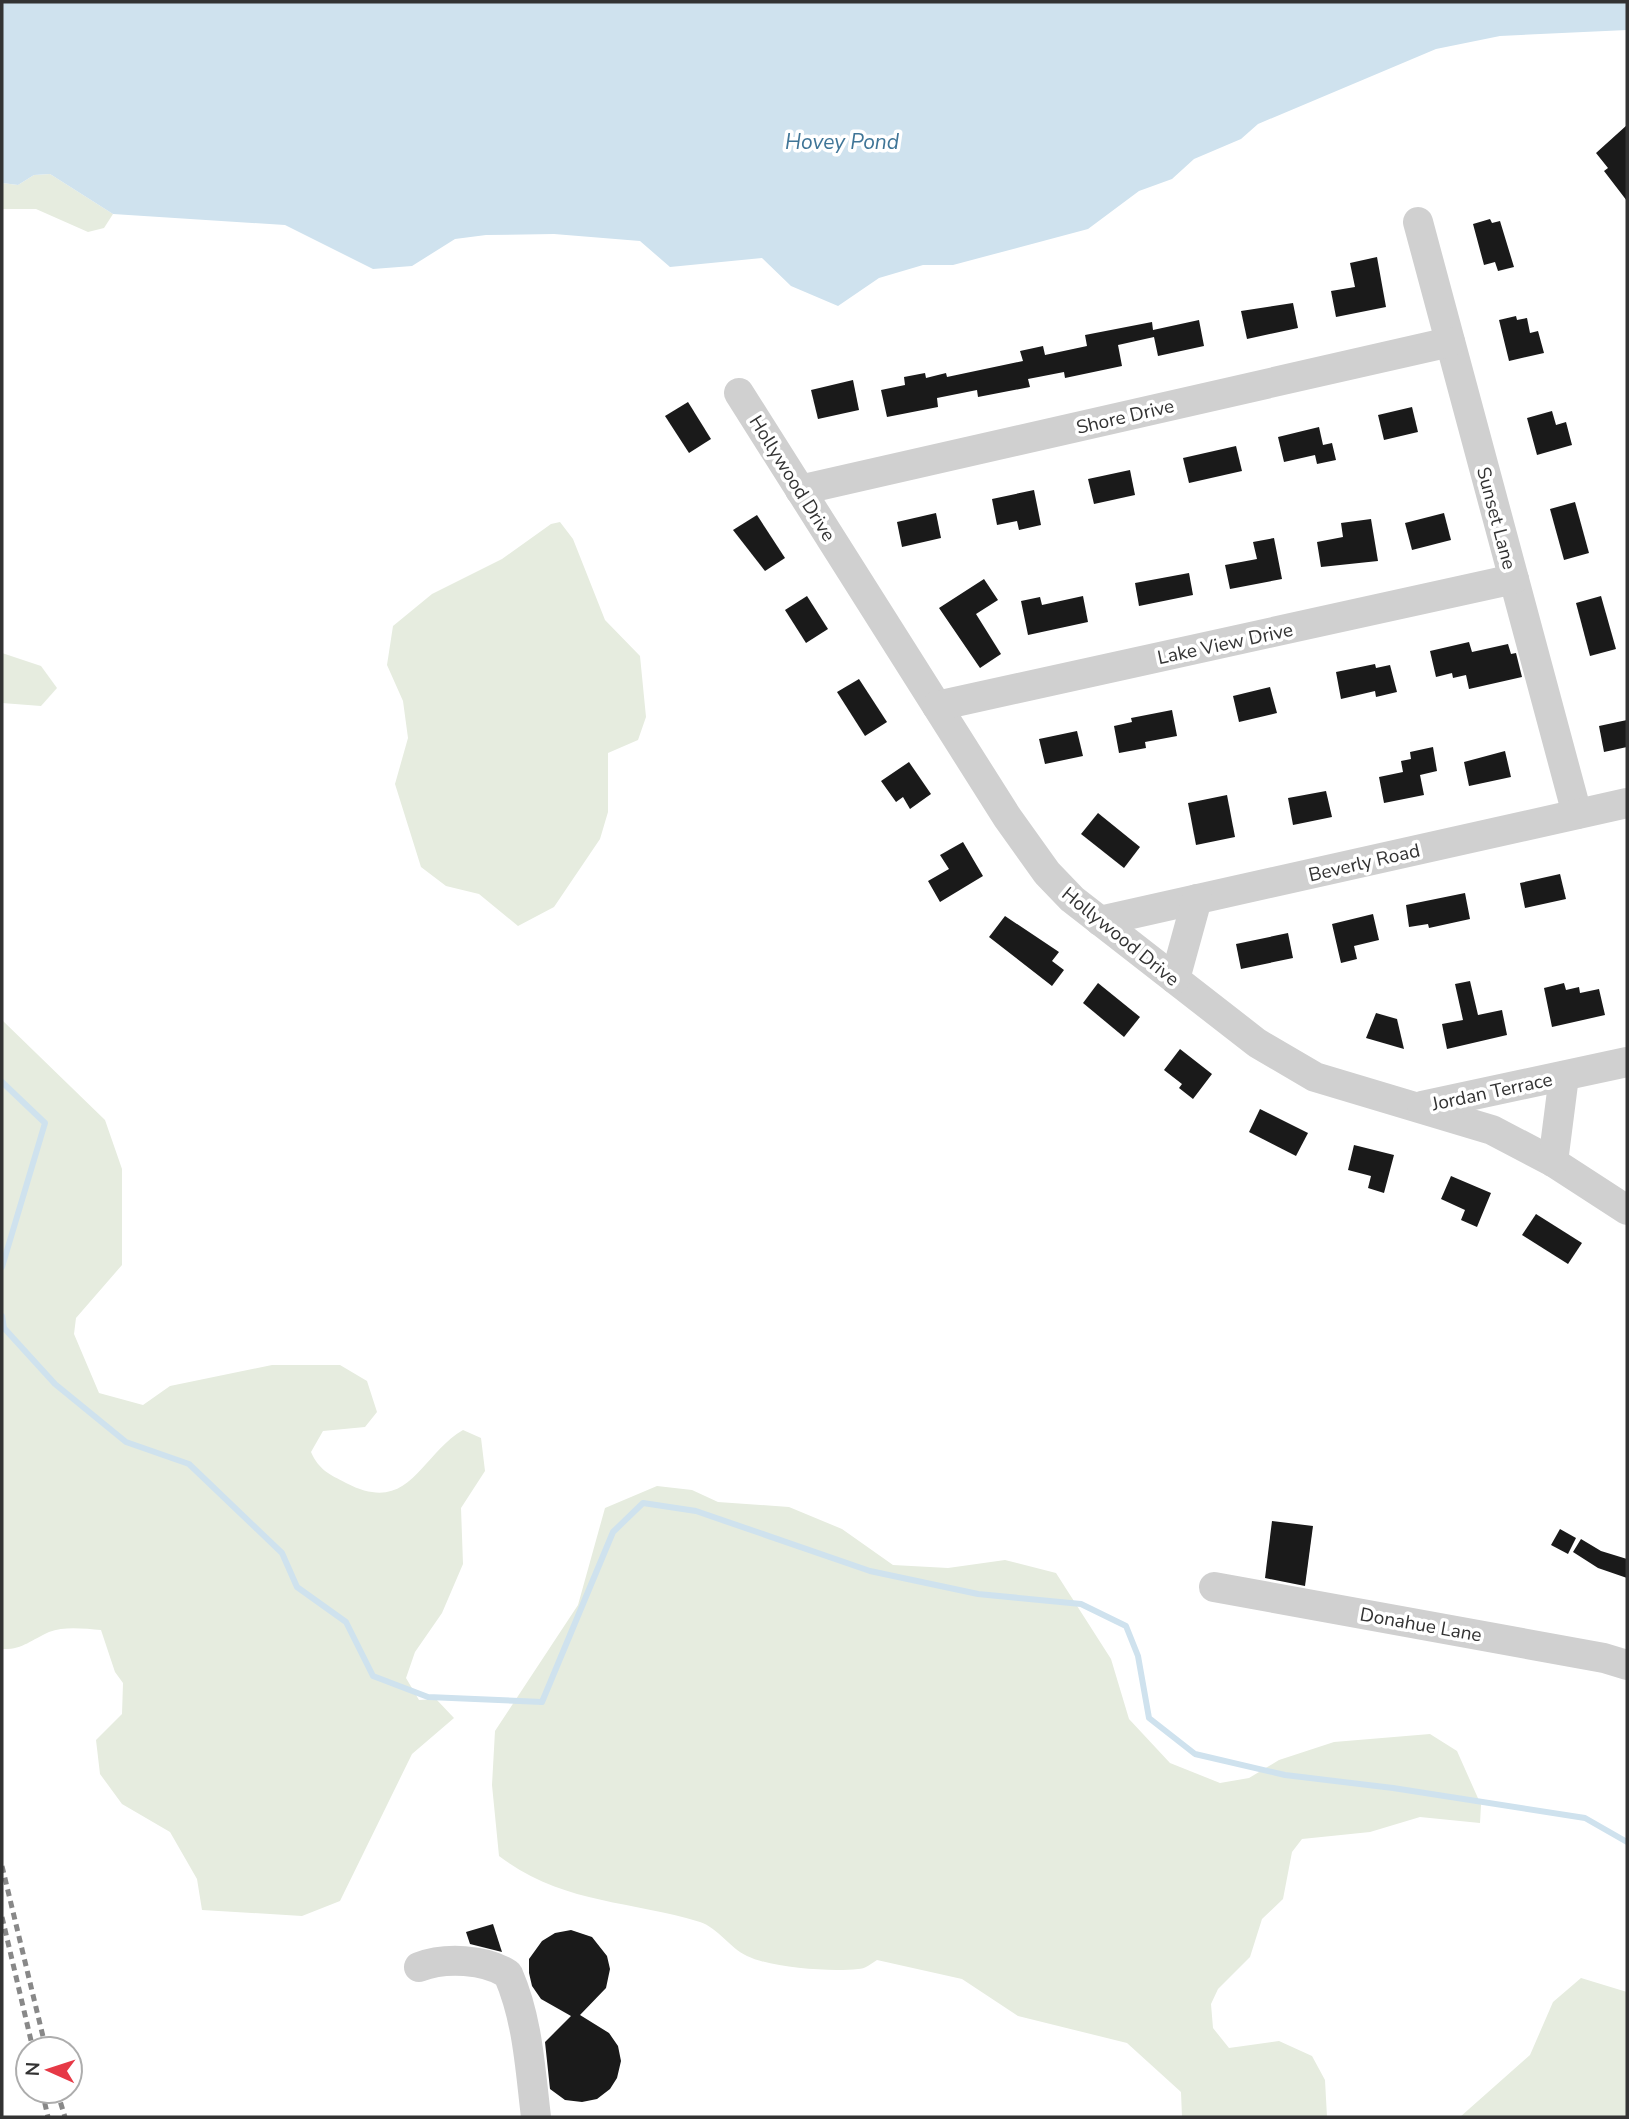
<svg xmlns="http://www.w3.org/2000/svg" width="1629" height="2119" viewBox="0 0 1629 2119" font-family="'Nunito Sans',sans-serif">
	<rect width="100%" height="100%" fill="#fff"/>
	<!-- green -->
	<g fill="#e6ecdf">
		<path d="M50,174l63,40 -9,14 -16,4 -52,-23h-34v-26l16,2 16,-10z"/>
		<path d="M560,522l13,17 32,81 35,36 6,61 -8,23 -30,13v59l-8,27 -46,68 -36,19 -39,-32 -33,-8 -25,-19 -26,-83 13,-46 -5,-37 -16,-36 6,-39 39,-32 70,-35 49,-35z"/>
		<path d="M2,653l39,13 16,22 -16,18 -39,-3z"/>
		<path d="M2,1020l103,100 17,49v96l-46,53 -2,16 25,59 44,12 27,-19 102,-21h68l27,16 10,31 -12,15 -42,4 -12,21c8,18 18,22 35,31 64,33 73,-27 117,-53l18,8 4,33 -24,37 2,56 -21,49 -27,39 -9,26 13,22 17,-1 18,19 -42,36 -72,147 -38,15 -100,-6 -5,-31 -27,-47 -48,-28 -22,-30 -4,-34 26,-26 1,-31 -8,-11 -14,-42c-16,-1 -36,-4 -52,2 -18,8 -27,18 -47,17z"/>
		<path d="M657,1486l35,4 26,12 71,5 53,22 51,36 55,3 57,-8 51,13 55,86 18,60 41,44 50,20 29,-5 30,-18 55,-18 96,-8 27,17 24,54 -1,18 -60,-6 -50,15 -68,7 -10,13 -9,47 -21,20 -12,38 -32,32 -7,15 2,24 16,20 50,-7 33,15 13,24 2,37h-145l-1,-25 -54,-49 -109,-27 -56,-37 -85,-19c-6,4 -12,9 -19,9 -28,3 -86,-1 -111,-13 -17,-8 -29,-28 -47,-34 -72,-22 -138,-18 -201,-66l-7,-71 3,-54 83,-126 27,-97z"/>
		<path d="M1581,1978l46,14v125h-167l70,-62 23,-53z"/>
	</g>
	<!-- water -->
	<path fill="#cfe2ee" d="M2,2h1625v28l-127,6 -64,13 -178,75 -17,15 -47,20 -22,20 -33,12 -51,38 -135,36h-30l-44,13 -41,28 -47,-20 -29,-28 -92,9 -30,-26 -86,-7 -68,1 -31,4 -43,27 -39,3 -88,-44 -172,-11 -63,-40 -16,1 -16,10 -16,-2z"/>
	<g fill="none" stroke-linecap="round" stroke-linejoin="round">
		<!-- stream -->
		<g stroke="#cfe2ee" stroke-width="6">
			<path d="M2,1082l43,41 -43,144"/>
			<path d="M2,1316l2,12 51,56 71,58 63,22 93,89 15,34 49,35 27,54 55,21 114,5 71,-170 30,-29 53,8 174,60 108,23 103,10 45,22 12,30 11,62 46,36 90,21 108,13 192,30 42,24"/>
		</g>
	</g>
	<!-- building -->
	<g fill="#1a1a1a">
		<path d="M1627,125v76l-23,-30 4,-3 -12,-15z"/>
		<path d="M1490,219l2,4 8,-2 14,46 -16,4 -3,-9 -11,3 -11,-41z"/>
		<path d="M1377,257l9,50 -50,10 -5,-26 24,-4 -5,-24z"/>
		<path d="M1293,303l5,25 -51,11 -6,-28z"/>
		<path d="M1516,316l1,4 10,-2 3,15 8,-2 6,22 -35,8 -10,-41z"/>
		<path d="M1199,320l5,26 -46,10 -4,-19 -36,8 4,21 -57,12 -1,-6 -36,7 2,8 -52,10 -1,-7 -40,8 1,9 -51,10 -6,-27 24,-5 -1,-8 21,-4 1,5 20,-5 1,4 76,-16 -3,-10 23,-5 2,9 42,-9 -2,-11 67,-13 1,8z"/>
		<path d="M853,380l6,30 -41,9 -7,-29z"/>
		<path d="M688,402l23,37 -22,14 -24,-37z"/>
		<path d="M1412,407l6,25 -34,8 -6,-25z"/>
		<path d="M1552,411l4,14 10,-3 6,23 -35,10 -10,-37z"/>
		<path d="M1319,427l4,18 9,-2 4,17 -19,4 -2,-9 -31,7 -6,-25z"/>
		<path d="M1236,446l6,25 -53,12 -6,-25z"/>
		<path d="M1130,470l5,25 -41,9 -6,-25z"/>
		<path d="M1034,490l7,35 -22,5 -2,-9 -20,4 -5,-26z"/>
		<path d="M1575,502l14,51 -25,7 -14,-51z"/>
		<path d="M936,513l5,25 -39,9 -5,-25z"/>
		<path d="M1444,513l7,27 -39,10 -7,-27z"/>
		<path d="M757,515l28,43 -20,13 -32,-41z"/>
		<path d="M1371,519l7,42 -57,6 -4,-25 26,-5 -2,-14z"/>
		<path d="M1274,538l8,41 -52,10 -5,-24 32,-6 -4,-17z"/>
		<path d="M1189,573l4,22 -54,11 -4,-23z"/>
		<path d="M984,579l14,21 -22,14 25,40 -21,14 -41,-60z"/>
		<path d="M807,596l21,33 -22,14 -21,-33z"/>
		<path d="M1083,596l5,26 -60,13 -7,-34 19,-4 2,8z"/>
		<path d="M1601,596l15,53 -26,7 -14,-53z"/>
		<path d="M1469,642l3,10 36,-8 3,10 5,-1 6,24 -53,12 -3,-14 -13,3 -1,-5 -16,4 -6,-26z"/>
		<path d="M1375,664l1,4 14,-3 7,27 -21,5 -1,-6 -34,8 -5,-27z"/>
		<path d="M859,679l28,43 -22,14 -28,-44z"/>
		<path d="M1270,687l7,26 -38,9 -6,-26z"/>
		<path d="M1172,710l5,26 -32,6 1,6 -27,5 -5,-27 18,-4 -1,-4z"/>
		<path d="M1627,720v27l-23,5 -5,-26z"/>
		<path d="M1077,731l6,25 -38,8 -6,-25z"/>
		<path d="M1433,747l4,24 -17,4 4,20 -40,8 -5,-26 24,-5 -2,-11 10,-2 -1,-7z"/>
		<path d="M1505,751l6,26 -42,9 -5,-24z"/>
		<path d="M909,762l22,32 -21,15 -7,-12 -7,5 -15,-21z"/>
		<path d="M1326,791l6,26 -39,8 -5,-27z"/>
		<path d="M1227,795l8,42 -39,8 -8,-42z"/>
		<path d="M1098,813l42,34 -16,21 -43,-34z"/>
		<path d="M963,842l20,34 -43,26 -12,-21 21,-12 -9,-14z"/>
		<path d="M1560,874l6,25 -41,9 -5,-25z"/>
		<path d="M1465,893l5,26 -41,9 -1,-4 -19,3 -3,-22z"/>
		<path d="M1373,914l6,26 -25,6 3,13 -16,4 -9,-39z"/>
		<path d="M1005,916l54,36 -7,9 12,9 -12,16 -63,-49z"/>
		<path d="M1288,933l5,25 -52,11 -5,-25z"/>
		<path d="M1470,981l8,34 24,-5 5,25 -60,14 -5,-25 21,-4 -8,-36z"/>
		<path d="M1098,983l42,34 -16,20 -41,-34z"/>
		<path d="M1564,983l2,7 13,-3 1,6 19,-4 6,26 -53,12 -8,-39z"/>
		<path d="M1376,1013l21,6 7,30 -38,-11z"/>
		<path d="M1180,1049l32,25 -19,25 -14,-11 3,-4 -18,-14z"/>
		<path d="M1260,1109l48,24 -12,23 -47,-24z"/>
		<path d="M1354,1145l40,10 -10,38 -16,-5 3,-12 -23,-6z"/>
		<path d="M1451,1176l40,17 -14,34 -16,-7 4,-10 -24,-11z"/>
		<path d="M1536,1214l46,29 -14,21 -46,-29z"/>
		<path d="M1272,1521l41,5 -8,60 -40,-8z"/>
		<path d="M1560,1529l16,9 -8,16 -17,-9z"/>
		<path d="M1581,1539l20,12 26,8v19l-29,-10 -25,-16z"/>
		<path d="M493,1924l9,28 -32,-8 -4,-12z"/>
		<path d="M571,1930l21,7 15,19 3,13 -4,19 -26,27 29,18 9,13 3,15 -4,17 -7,11 -13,10 -15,3 -17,-2 -15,-11 -5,-47 26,-26 -30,-17 -9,-13 -3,-13v-14l13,-18 13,-8z"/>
	</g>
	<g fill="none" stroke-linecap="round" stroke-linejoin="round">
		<!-- minor -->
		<g stroke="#d0d0d0" stroke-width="30">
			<path d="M1418,222l159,592"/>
			<path d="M739,393l268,424 40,56 25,26 185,144 58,34 177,53 61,32 74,48"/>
			<path d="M800,490l650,-148"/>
			<path d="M937,706l577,-127"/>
			<path d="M1100,921l527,-118"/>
			<path d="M1175,979l22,-80"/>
			<path d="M1422,1106l205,-44"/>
			<path d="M1553,1162l11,-86"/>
			<path d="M1214,1587l390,71 23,7"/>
			<path d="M419,1967c26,-10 66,-8 89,7 20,46 22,94 28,143"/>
		</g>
		<!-- rail -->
		<g stroke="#888" stroke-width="5" stroke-dasharray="7 5" stroke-linecap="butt">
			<path d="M2,1866l44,183"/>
			<path d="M2,1917l31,132"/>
			<path d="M42,2091l6,26"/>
			<path d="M57,2091l8,26"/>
		</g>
	</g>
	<g text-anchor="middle" stroke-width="7" stroke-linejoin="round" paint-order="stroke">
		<!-- street labels -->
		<g font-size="19" fill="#333" stroke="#fff">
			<text transform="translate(1125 416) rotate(-13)" y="7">Shore Drive</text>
			<text transform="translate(793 478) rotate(58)" y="7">Hollywood Drive</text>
			<text transform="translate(1497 518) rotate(75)" y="7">Sunset Lane</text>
			<text transform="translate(1225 643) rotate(-12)" y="7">Lake View Drive</text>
			<text transform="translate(1364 862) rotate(-13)" y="7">Beverly Road</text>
			<text transform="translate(1121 936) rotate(39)" y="7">Hollywood Drive</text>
			<text transform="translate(1492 1091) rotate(-12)" y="7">Jordan Terrace</text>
			<text transform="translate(1421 1624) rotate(10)" y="7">Donahue Lane</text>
		</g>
		<!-- water labels -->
		<g font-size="21" font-style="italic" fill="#3f7597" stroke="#fff">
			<text x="842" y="149">Hovey Pond</text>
		</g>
	</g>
	<!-- border -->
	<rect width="1629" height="2119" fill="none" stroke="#333333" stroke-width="7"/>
	<!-- north arrow -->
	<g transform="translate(49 2070) rotate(273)"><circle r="33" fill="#ffffff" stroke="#adadad" stroke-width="2"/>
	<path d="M0-5L12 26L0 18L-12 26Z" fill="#e63946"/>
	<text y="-10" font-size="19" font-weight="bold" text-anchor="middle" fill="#333333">N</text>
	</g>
</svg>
